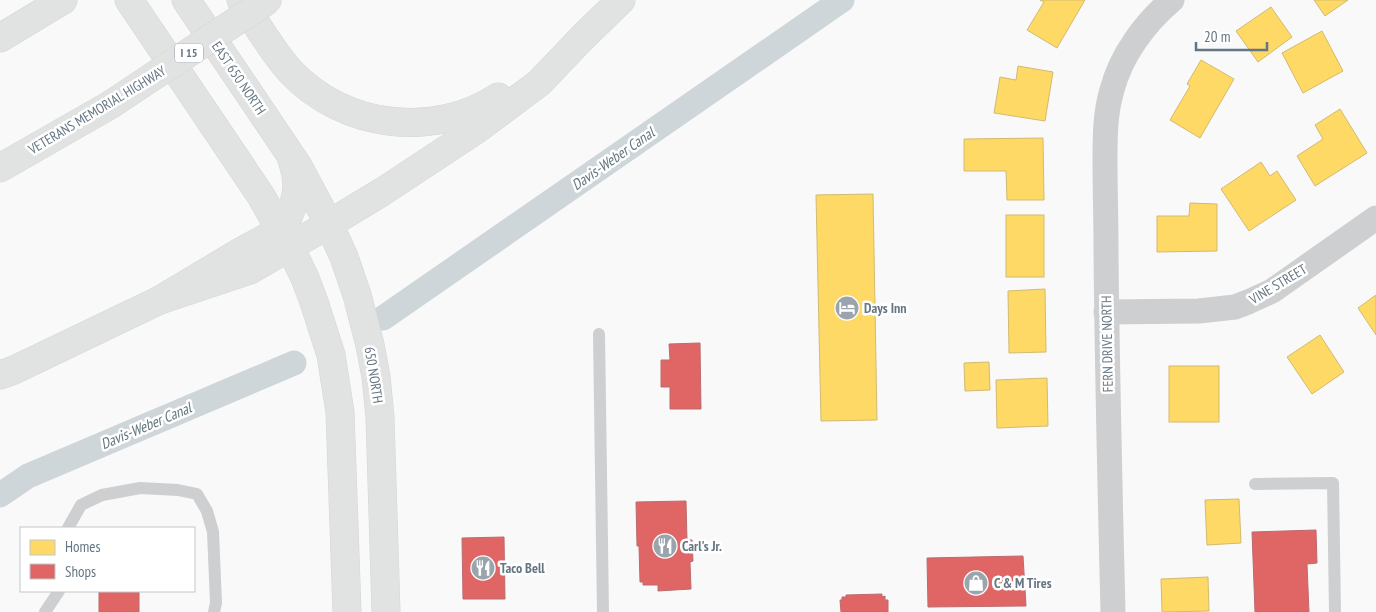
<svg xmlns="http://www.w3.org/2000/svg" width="1376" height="612" viewBox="0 0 1376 612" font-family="'PT Sans Narrow',sans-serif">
	<rect width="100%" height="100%" fill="#f9f9f9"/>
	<!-- homes -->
	<g fill="#ffd966" stroke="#d1bb6f">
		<path d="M1040,0h45l-28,48 -30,-18 17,-28z"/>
		<path d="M1314,0h34l-23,16z"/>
		<path d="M1271,7l21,30 -34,25 -22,-31z"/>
		<path d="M1322,31l21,40 -40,22 -21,-40z"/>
		<path d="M1201,60l33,19 -34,59 -30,-18 20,-34 -3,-2z"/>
		<path d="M1018,66l35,6 -8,49 -51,-8 6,-36 16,3z"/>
		<path d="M1340,109l27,44 -52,33 -18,-30 26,-17 -8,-14z"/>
		<path d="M1043,138l1,62h-37l-1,-29h-42v-32z"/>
		<path d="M1261,162l9,14 7,-5 19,29 -47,31 -28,-42z"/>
		<path d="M873,194l4,226 -56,1 -5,-226z"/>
		<path d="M1190,203l27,1v47l-60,1v-36h32z"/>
		<rect x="1006" y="215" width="38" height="62"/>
		<path d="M1045,289l1,63 -37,1 -1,-62z"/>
		<path d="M1376,295v40l-18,-27z"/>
		<path d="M1320,335l24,37 -32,22 -25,-37z"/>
		<path d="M989,362l1,28 -25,1 -1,-28z"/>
		<rect x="1169" y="366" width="50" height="56"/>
		<path d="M1047,378l1,48 -51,2 -1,-48z"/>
		<path d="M1239,499l2,44 -34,2 -2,-45z"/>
		<path d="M1208,577l1,34 -47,1 -1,-33z"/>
	</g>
	<!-- shops -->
	<g fill="#e06666" stroke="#bb6b6f">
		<path d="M700,343l1,66h-31v-22h-9v-27h9l-1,-16z"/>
		<path d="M686,501l1,39h5l1,21 -3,1 1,27 -33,2v-6h-15v-3h-3l-1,-36h-2l-1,-44z"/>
		<path d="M1316,530l1,33 -10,1 2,48h-54l-3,-80z"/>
		<path d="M504,537l1,62h-42l-1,-61z"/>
		<path d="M1023,556l3,50 -98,1 -1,-49z"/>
		<rect x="99" y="591" width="40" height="21"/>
		<path d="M882,594v3l3,-1v4h3v12h-47l-1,-12h2v-3h4v-2z"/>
	</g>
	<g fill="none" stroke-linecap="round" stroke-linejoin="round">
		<!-- canal -->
		<g stroke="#ced6d9" stroke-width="25">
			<path d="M383,318l459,-318"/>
			<path d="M0,495l28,-19 266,-113"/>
		</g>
		<defs>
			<g id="secondary">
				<path d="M129,0l132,196 29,51 15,31 9,24 17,53 9,57 7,200"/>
				<path d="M186,0l112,166 31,58 15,33 13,38 13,50 6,32 4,40 6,195"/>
			</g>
			<g id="highway">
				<path d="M241,0c15,23 32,53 50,72 53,56 143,67 207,25"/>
				<path d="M0,38l63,-38"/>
				<path d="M0,168l110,-63"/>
				<path d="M160,300l90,-30 79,-46 53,-32 94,-62 63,-47 43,-45 39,-38"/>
				<path d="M0,375l14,-5 146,-70 82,-49 26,-14 12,-9 8,-11 7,-17 2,-12 -1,-14 -5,-18"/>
			</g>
		</defs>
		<!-- secondary casing -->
		<use href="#secondary" stroke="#d5d6d7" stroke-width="29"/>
		<!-- highway casing -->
		<use href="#highway" stroke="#d5d6d6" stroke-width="29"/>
		<!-- lane -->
		<g stroke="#cecfd0" stroke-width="12">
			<path d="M599,334l4,278"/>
			<path d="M1255,484l78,-1 2,129"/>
			<path d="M68,528l13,-23 21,-10 38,-7 38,2 19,4 10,17 6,21 3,71 -2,9"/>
			<path d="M45,612l14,-21"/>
		</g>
		<!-- street -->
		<g stroke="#cecfd0" stroke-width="25">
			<path d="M1106,312l93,-1 36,-4 13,-5 24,-11 104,-73"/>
			<path d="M1113,612c-3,-121 -6,-242 -7,-364 0,-29 -1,-58 -1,-87 0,-24 0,-48 7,-71 9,-35 33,-67 60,-90"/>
		</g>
		<!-- secondary -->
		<use href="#secondary" stroke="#e1e2e2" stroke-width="28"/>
		<!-- highway -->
		<use href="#highway" stroke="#e1e2e2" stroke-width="28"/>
		<defs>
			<path id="highway-bridge" d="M110,105l158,-105"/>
		</defs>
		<!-- highway-bridge casing -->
		<use href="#highway-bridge" stroke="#d5d6d6" stroke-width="29" stroke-linecap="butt"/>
		<!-- highway-bridge -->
		<use href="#highway-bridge" stroke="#e1e2e2" stroke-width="28"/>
	</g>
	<!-- icons -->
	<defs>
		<symbol id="hotel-disc" viewBox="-11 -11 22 22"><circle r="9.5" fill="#99a4ac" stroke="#fff"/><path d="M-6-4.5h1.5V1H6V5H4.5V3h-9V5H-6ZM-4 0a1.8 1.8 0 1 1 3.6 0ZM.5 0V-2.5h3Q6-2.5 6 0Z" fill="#fff"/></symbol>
		<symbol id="restaurant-disc" viewBox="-11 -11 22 22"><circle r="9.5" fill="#99a4ac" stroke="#fff"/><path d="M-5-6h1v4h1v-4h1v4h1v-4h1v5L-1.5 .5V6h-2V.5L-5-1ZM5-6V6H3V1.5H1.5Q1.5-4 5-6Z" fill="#fff"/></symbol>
		<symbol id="shop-disc" viewBox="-11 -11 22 22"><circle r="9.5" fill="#99a4ac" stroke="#fff"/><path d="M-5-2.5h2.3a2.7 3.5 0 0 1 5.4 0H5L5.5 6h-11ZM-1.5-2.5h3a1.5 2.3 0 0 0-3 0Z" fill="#fff"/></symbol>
	</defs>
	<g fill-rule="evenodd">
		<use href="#hotel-disc" x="833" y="294" width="28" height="28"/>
		<use href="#restaurant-disc" x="651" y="532" width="28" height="28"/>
		<use href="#restaurant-disc" x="469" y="554" width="28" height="28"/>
		<use href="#shop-disc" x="962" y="569" width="28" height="28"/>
	</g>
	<g text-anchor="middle" stroke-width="5" stroke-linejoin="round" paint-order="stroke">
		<!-- shield labels -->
		<rect fill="#fff" stroke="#939fa8" stroke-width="1" x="175" y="43.5" width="28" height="19" rx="4"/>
		<g font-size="12" font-weight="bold" fill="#657683">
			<text x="189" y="57">I 15</text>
		</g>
		<!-- street labels -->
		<g font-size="14" fill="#657683" stroke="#fff">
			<text transform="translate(239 78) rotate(56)" y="5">EAST 650 NORTH</text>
			<text transform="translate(97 110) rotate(-31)" y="5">VETERANS MEMORIAL HIGHWAY</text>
			<text transform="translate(1278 284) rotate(-31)" y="5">VINE STREET</text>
			<text transform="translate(1107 344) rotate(-91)" y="5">FERN DRIVE NORTH</text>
			<text transform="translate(374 375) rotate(81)" y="5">650 NORTH</text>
		</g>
		<!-- poi labels -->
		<g font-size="14" font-weight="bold" fill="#657683" stroke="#fff" text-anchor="start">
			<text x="864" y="313">Days Inn</text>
			<text x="682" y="551">Carl's Jr.</text>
			<text x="500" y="573">Taco Bell</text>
			<text x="994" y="588">C &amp; M Tires</text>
		</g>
		<!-- water labels -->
		<g font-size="15" font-style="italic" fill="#60757c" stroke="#fff">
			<text transform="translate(613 159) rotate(-35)" y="5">Davis-Weber Canal</text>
			<text transform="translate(146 426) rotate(-23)" y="5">Davis-Weber Canal</text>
		</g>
	</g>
	<!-- legend -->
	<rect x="20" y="527" width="175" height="65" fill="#ffffff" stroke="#c1c8cd"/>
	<rect x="30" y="540" width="25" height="15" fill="#ffd966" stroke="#c1c8cd"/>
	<text x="65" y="552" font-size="15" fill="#657683">Homes</text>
	<rect x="30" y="564" width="25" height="15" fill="#e06666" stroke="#c1c8cd"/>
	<text x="65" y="577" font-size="15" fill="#657683">Shops</text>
	<!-- scale -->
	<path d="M1196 42v8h71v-8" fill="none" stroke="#657683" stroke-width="2.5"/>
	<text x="1204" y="42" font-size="15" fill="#657683" stroke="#ffffff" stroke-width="4" paint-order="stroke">20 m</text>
</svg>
